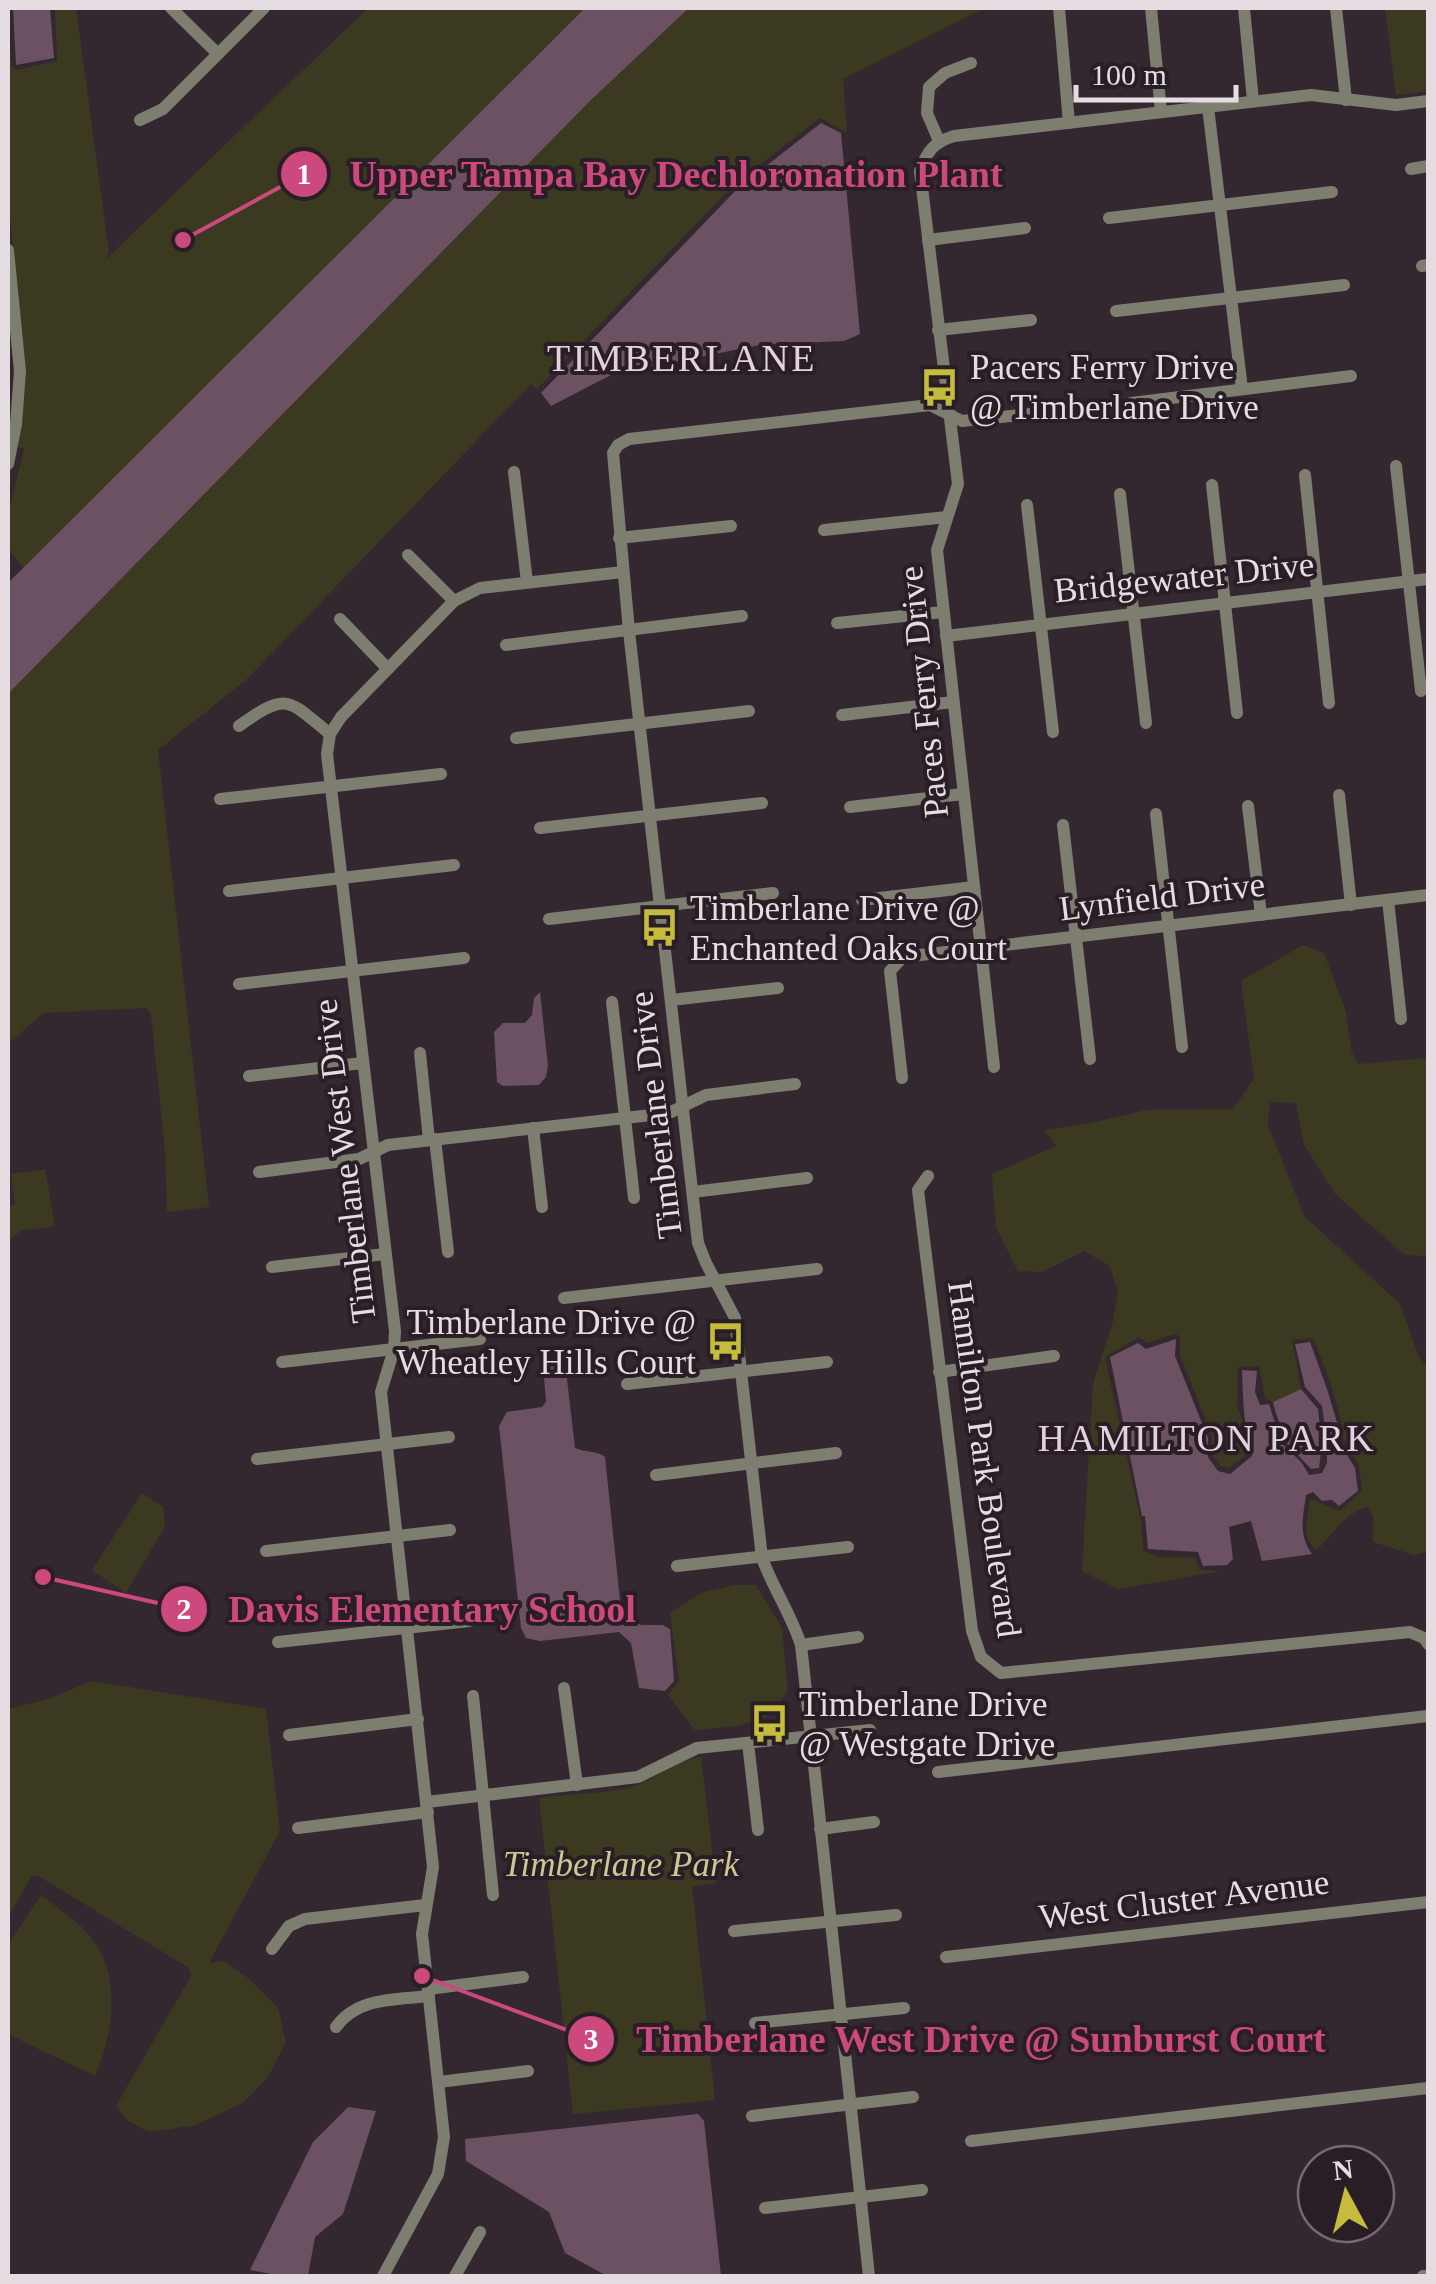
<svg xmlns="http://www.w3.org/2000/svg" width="1436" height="2284" viewBox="0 0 1436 2284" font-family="Georgia,serif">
	<rect width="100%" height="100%" fill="#342830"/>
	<!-- green -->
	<g fill="#3b3a20">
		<path d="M8,8l3,57 5,5 41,-9 -2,-53h21l33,245 -5,8 264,-253h217l-561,559c-5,-5 -12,-12 -15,-19 -9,-19 11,-76 15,-100l-7,-1 9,-77 -18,-172z"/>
		<path d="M689,8h296l-142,71 4,54 -27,-15 -85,66 -198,205 -6,-5 -285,296 -88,70 51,457 -42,5 -2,-60 -14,-137 -5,-7 -103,5 -35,31v-350l583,-594z"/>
		<path d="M1385,8h43v83l-32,4z"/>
		<path d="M1303,945l21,8 22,59 5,38 7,14 70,-6v198l-23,-1 -69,-60 -32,-50 -8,-42 -26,-1 -2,23 36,91 96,88 18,51 10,14v182l-14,4 -41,-13v-26l-6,-9c-27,9 -31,26 -52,44l-8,-13 -1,-11 4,-28 30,12 22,-20 -3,-25 -17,-30v-11l-10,-38 -19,-49 -21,2 9,49 -28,13 -8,-4 -6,-32 -21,1 -1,41 6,12v22l4,12 -18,14 -9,-2 -8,-11v-19l-32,-81v-19l-5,-2 -28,9 -8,-6 -34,20 36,164 2,30 17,6 35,1 5,12 21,1 -103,18 -36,-18 11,-187 20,-63 5,-28 -8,-27 -26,-15 -42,21 -24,-1 -22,-44 -4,-53 64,-28 -12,-16 48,-7 54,-13 87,-1 21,-30 -13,-98z"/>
		<path d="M45,1169l10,57 -35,5 -12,11v-35l7,-3 -4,-30z"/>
		<path d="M142,1493l21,14 2,19 -39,67 -34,-23z"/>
		<path d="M734,1585h22l26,43 6,64 -22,25 -27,9 -44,4 -27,-35 11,-14 -9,-68 31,-20z"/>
		<path d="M92,1681l174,28 14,122 -71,132 15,-2 25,18 29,29 8,34 -18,35 -24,25 -48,23 -47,7 -21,-11 -12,-15 75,-130 -2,-8 -152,-93 -6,2 -23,40v-208l40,-10z"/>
		<path d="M701,1757l15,126 -24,3 23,214 -142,14 -34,-316c29,-4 60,-4 88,-10 28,-7 47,-27 74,-31z"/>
		<path d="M41,1895c16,13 35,24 48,40 34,40 24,97 6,141l-87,-42v-89z"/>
	</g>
	<!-- water -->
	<g fill="#6b5162">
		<path d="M13,8h37l4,50 -38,7z"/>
		<path d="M585,8h104l-98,92 -583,594v-111z"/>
		<path d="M821,123l20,10 19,201 -16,7 -85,4 -148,30 -60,31 -10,-13 196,-204z"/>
		<path d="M540,992l8,74 -2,11 -7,8 -36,1 -6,-4 -3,-50 9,-9h22l7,-8 2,-17z"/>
		<path d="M1176,1339l-1,17 33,82v19l10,14 12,3 22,-18c-8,-24 -9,-59 -10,-86l15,1 -2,21 5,13 9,-1 8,25 -1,9 26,25 7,12 13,-2 5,-10v-19l-5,-38 -17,-19 -10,-43 15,-2 17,47 11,37 -1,12 18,30 3,23 -19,15 -7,-6 -10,1 -9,-9 -7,3c-3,23 -8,39 6,59l-50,7 -11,-40 -22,6 4,32 -6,6 -24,1 -5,-14 -50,-3 -3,-33h-3l-32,-159 28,-14 8,6z"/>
		<path d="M558,1358l7,4 10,86c11,5 21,2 30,9l16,153 20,15h22l7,4 4,52 -9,10 -26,-3 -8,-45 -12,-11 -79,9 -14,-3 -5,-10 -22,-202 8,-14 35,-5 4,-5 -3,-38 5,-5z"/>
		<path d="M1301,1389l17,20 4,35 -3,24 -8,1 -30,-32c1,-13 -6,-23 -8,-35z"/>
		<path d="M348,2107l28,4 -33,103 -28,23 -7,39h-26l-32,-6 63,-128z"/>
		<path d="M698,2114l6,7 17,155h-114l-42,-23 -16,-41 -83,-51 -1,-22z"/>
	</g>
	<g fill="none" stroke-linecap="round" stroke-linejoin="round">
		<!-- minor -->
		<g stroke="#7d7d70" stroke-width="12">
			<path d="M171,8l47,46"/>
			<path d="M1059,8l10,115"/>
			<path d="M1151,8l10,104"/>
			<path d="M1244,8l9,93"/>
			<path d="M1336,8l10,92"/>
			<path d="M1208,107l34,282"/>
			<path d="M140,120l23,-11 101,-101"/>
			<path d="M939,141l-12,-28 2,-26 16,-14 26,-10"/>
			<path d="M1411,169l17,-3"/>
			<path d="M1109,218l223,-26"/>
			<path d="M928,240l97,-12"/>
			<path d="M8,250l12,121 -4,53 -8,40"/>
			<path d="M1422,266l6,-1"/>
			<path d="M1116,311l228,-26"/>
			<path d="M938,330l93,-10"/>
			<path d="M1131,403l220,-27"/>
			<path d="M1396,466l25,225"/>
			<path d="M514,472l13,110"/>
			<path d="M1305,475l24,228"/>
			<path d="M1212,485l25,228"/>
			<path d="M1120,494l26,229"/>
			<path d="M1027,505l26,227"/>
			<path d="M824,530l123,-13"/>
			<path d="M619,538l112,-12"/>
			<path d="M408,555l46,46"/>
			<path d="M340,619l48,50"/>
			<path d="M837,623l106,-11"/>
			<path d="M946,636l482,-57"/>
			<path d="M506,645l236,-29"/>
			<path d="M842,715l111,-13"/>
			<path d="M239,726c49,-35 48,-27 91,8"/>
			<path d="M516,738l233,-27"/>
			<path d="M1339,795l12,110"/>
			<path d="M220,799l221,-25"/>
			<path d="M1248,806l13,109"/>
			<path d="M850,807l113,-13"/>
			<path d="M1156,814l26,233"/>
			<path d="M1063,825l27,234"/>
			<path d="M540,828l222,-25"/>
			<path d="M229,891l225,-26"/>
			<path d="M862,900l112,-13"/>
			<path d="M1388,900l13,119"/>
			<path d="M549,919l224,-26"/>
			<path d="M239,984l225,-26"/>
			<path d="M671,1000l107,-12"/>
			<path d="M612,1002l22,196"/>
			<path d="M420,1053l9,87"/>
			<path d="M994,1067l-57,-517 21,-66 -38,-313c7,-20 14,-29 34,-35l357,-41 85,10 32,-4"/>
			<path d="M249,1076l114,-13"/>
			<path d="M902,1078l-12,-107 13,-14 525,-62"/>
			<path d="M533,1128l9,79"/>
			<path d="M435,1139l13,113"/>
			<path d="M259,1172l100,-13 29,-14 281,-32 37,-18 89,-11"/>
			<path d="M928,1176l-10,14 54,441 9,26 20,16 409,-41 14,6 4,6"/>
			<path d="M693,1192l114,-14"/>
			<path d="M272,1267l113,-13"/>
			<path d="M564,1298l253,-29"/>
			<path d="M282,1362l198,-23"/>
			<path d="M939,1372l115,-16"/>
			<path d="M627,1384l200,-22"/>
			<path d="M257,1459l192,-22"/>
			<path d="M656,1475l180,-22"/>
			<path d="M266,1551l184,-21"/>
			<path d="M677,1566l171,-19"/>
			<path d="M278,1642l191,-21"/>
			<path d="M801,1645l57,-8"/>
			<path d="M564,1688l13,97"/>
			<path d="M473,1696l20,199"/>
			<path d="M289,1735l129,-16"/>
			<path d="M748,1743l10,87"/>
			<path d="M938,1772l490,-56"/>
			<path d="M427,1802l211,-25 59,-29 173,-18"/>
			<path d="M298,1828l130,-16"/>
			<path d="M820,1829l54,-7"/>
			<path d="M734,1931l162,-16"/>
			<path d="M272,1949l17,-23 16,-7 120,-14"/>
			<path d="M946,1957l482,-55"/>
			<path d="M428,1989l95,-12"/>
			<path d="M755,2023l149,-15"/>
			<path d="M336,2027c21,-30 59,-27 93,-31"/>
			<path d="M439,2082l89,-11"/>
			<path d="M752,2116l161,-19"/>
			<path d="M971,2141l457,-53"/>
			<path d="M765,2208l157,-18"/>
			<path d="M383,2276l55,-102 6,-37 -22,-203 11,-67 -52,-475 13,-43 1,-18 -68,-577 3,-20 11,-17 113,-116 26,-13 143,-16"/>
			<path d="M455,2276l25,-44"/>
			<path d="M869,2276l-68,-631c-10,-31 -28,-57 -39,-87l-27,-240 -29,-55 -8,-20 -69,-612 -16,-178 5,-8 11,-6 301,-34 32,16 78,-8"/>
			<path d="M1423,2276h5"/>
		</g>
	</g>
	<!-- icons -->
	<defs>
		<symbol id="bus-bare" viewBox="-9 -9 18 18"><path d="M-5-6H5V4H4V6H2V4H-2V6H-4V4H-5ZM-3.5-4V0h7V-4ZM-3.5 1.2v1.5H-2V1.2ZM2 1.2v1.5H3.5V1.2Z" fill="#c5bc3d" stroke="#2a1e26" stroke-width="2.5" paint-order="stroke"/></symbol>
	</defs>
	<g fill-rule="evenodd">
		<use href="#bus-bare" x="912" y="360" width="55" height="55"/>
		<use href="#bus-bare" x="632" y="900" width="55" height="55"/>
		<use href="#bus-bare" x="698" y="1314" width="55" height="55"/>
		<use href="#bus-bare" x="742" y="1696" width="55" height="55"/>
	</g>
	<g text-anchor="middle" stroke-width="8" stroke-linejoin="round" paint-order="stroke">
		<!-- poi labels -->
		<g font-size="35" fill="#e6dde3" stroke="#2a1e26" text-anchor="start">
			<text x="970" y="379">Pacers Ferry Drive<tspan x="970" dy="40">@ Timberlane Drive</tspan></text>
			<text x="690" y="920">Timberlane Drive @<tspan x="690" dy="40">Enchanted Oaks Court</tspan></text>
			<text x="696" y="1334" text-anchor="end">Timberlane Drive @<tspan x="696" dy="40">Wheatley Hills Court</tspan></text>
			<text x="799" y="1716">Timberlane Drive<tspan x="799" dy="40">@ Westgate Drive</tspan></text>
		</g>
		<!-- street labels -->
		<g font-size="35" fill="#e6dde3" stroke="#2a1e26">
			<text transform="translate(1184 577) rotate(-6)" y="12">Bridgewater Drive</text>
			<text transform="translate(923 692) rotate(-96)" y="12">Paces Ferry Drive</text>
			<text transform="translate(1162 896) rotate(-7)" y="12">Lynfield Drive</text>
			<text transform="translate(655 1115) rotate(-97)" y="12">Timberlane Drive</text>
			<text transform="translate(344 1161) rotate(-97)" y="12">Timberlane West Drive</text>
			<text transform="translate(985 1459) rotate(82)" y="12">Hamilton Park Boulevard</text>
			<text transform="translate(1184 1899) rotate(-7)" y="12">West Cluster Avenue</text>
		</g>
		<!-- park labels -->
		<g font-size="35" font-style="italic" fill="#cbc891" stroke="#2a1e26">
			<text x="621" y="1876">Timberlane Park</text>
		</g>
		<!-- neighbourhood labels -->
		<g font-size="38" letter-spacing="2.5" fill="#e3d2dd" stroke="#2a1e26">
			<text x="682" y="371">TIMBERLANE</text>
			<text x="1207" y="1451">HAMILTON PARK</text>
		</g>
	</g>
	<!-- callouts -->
	<path fill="none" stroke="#cb497d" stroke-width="4" d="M183 240L304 174M43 1577L184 1609M422 1976L591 2039"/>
	<g fill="#cb497d" stroke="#2a1e26" stroke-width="4">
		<circle cx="183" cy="240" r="10"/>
		<circle cx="43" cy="1577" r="10"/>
		<circle cx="422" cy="1976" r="10"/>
		<circle cx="304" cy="174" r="25"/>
		<circle cx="184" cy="1609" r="25"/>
		<circle cx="591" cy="2039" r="25"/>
	</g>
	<g font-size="30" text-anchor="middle" font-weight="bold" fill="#fff">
		<text x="304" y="184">1</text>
		<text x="184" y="1619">2</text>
		<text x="591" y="2049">3</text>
	</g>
	<g font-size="38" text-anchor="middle" font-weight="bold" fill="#cb497d" stroke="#2a1e26" stroke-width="8" stroke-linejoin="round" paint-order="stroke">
		<text x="676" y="187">Upper Tampa Bay Dechloronation Plant</text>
		<text x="432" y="1622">Davis Elementary School</text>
		<text x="981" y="2052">Timberlane West Drive @ Sunburst Court</text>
	</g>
	<!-- border -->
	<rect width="1436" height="2284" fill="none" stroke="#e6dde3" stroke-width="20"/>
	<!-- north arrow -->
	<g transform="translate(1346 2194) rotate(353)"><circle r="48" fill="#2a1e26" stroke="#756a72" stroke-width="2.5"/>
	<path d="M0-8L18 38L0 25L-18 38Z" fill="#c5bc3d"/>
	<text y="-15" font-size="28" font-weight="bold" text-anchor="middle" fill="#e6dde3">N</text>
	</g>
	<!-- scale -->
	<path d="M1076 85v15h160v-15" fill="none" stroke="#e6dde3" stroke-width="5"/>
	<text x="1091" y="85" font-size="30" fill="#e6dde3" stroke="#2a1e26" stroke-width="8" paint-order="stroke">100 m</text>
</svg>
